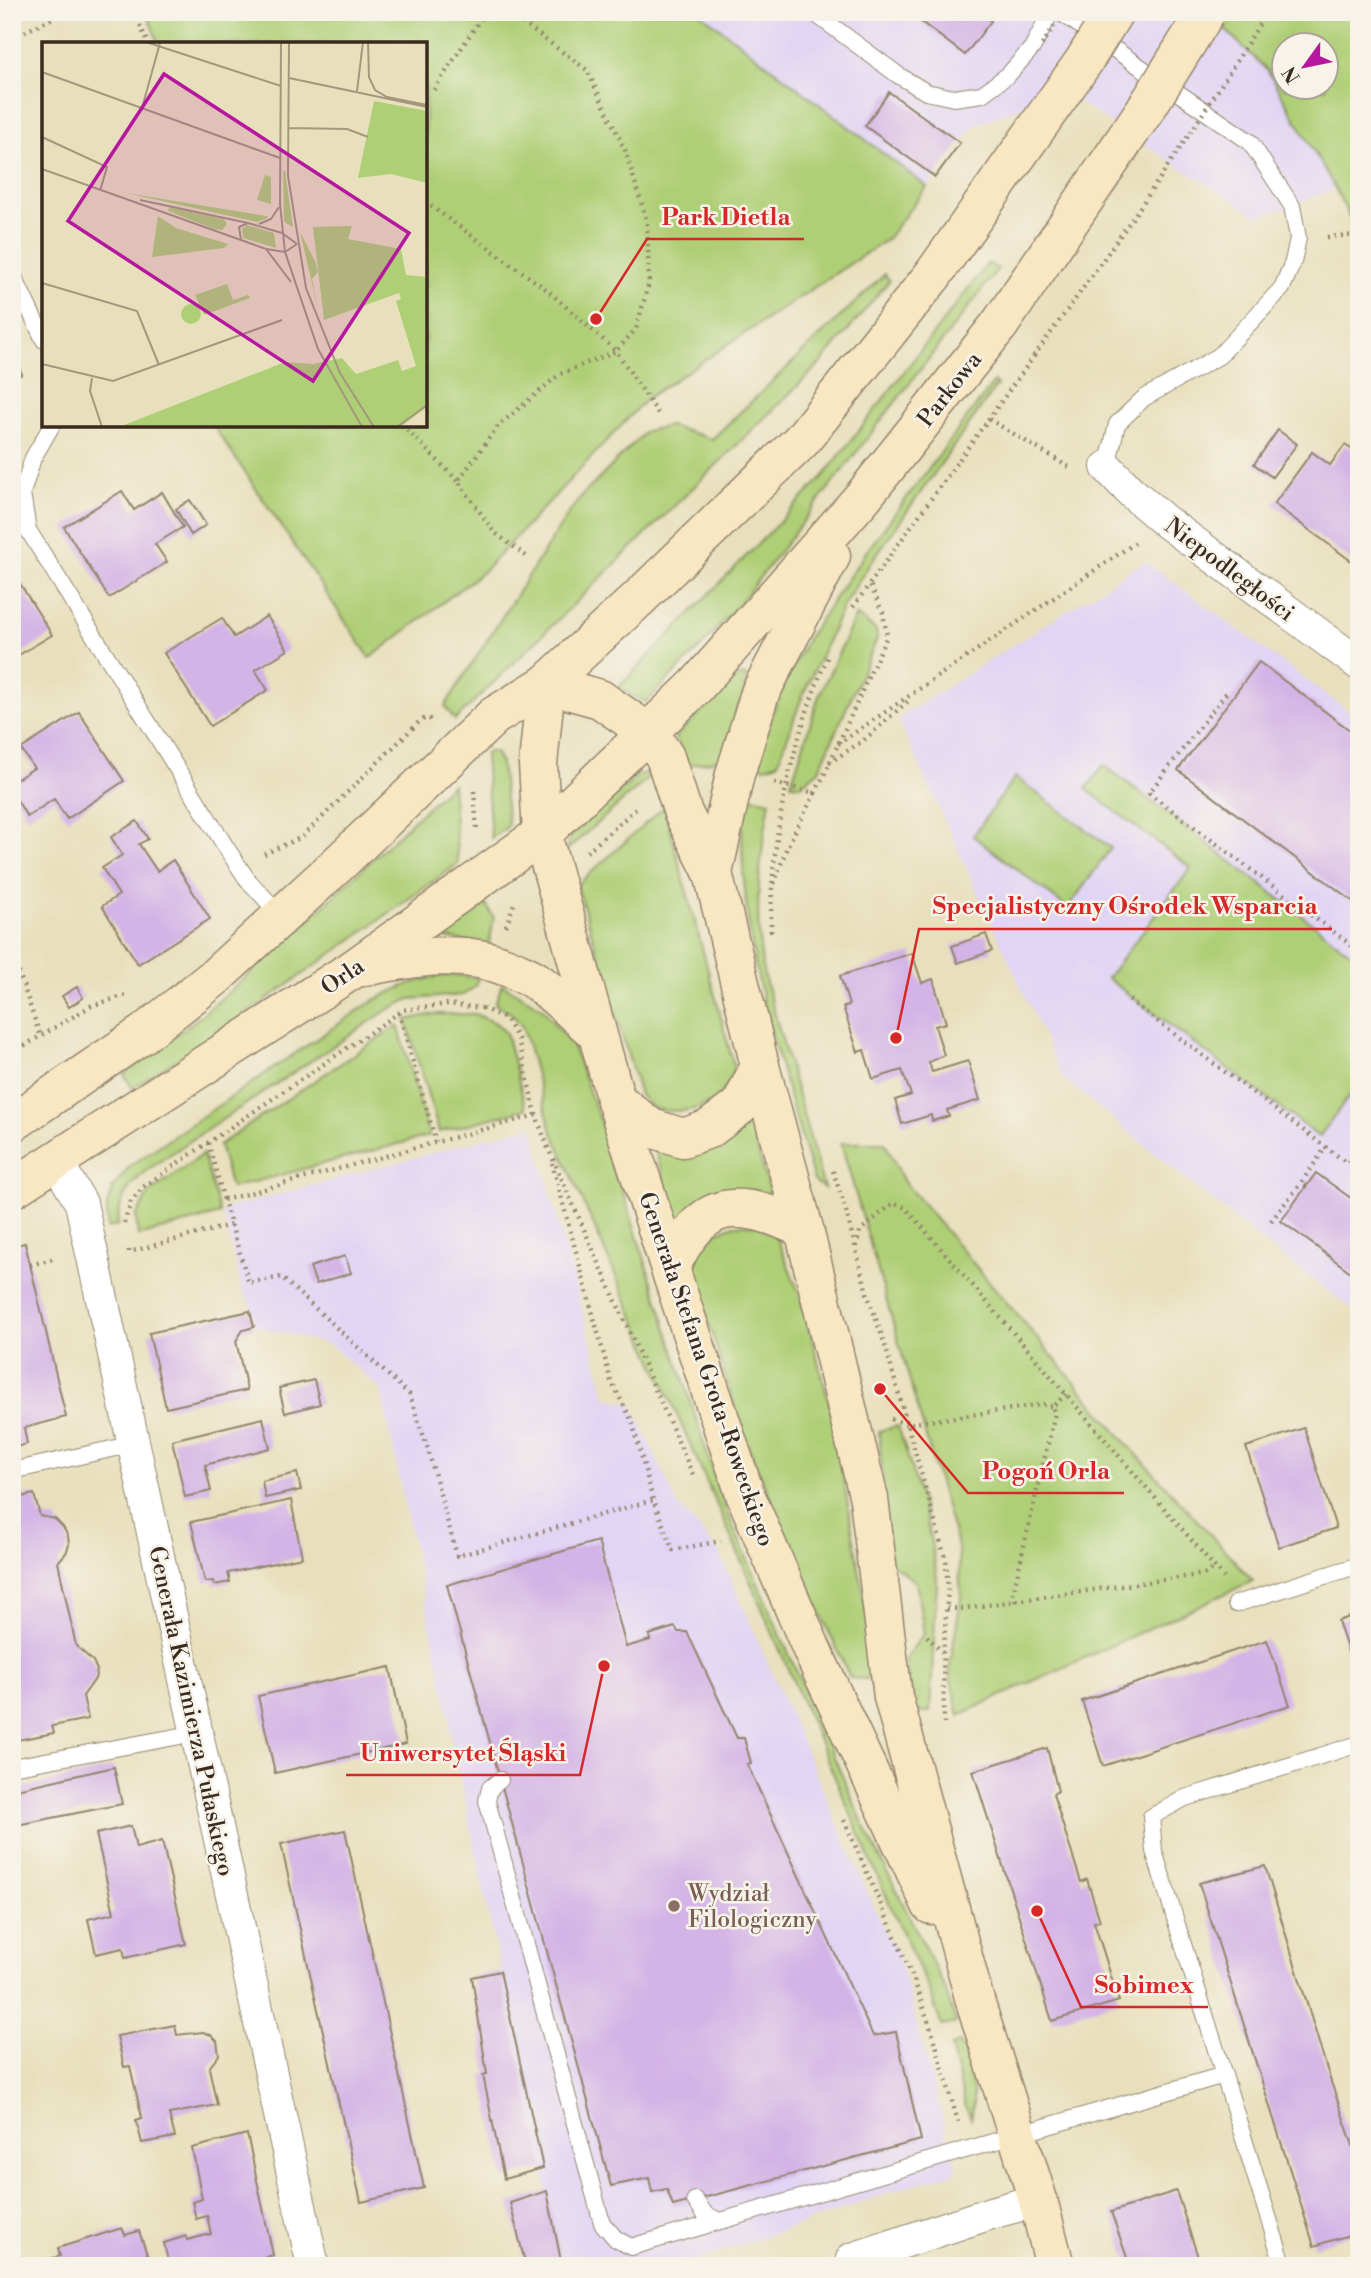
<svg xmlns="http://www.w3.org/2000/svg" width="1371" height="2278" viewBox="0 0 1371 2278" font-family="'Libre Bodoni',serif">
	<rect width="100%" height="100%" fill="#f7f3e8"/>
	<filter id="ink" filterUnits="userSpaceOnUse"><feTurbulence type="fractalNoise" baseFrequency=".0143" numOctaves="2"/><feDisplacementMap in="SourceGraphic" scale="14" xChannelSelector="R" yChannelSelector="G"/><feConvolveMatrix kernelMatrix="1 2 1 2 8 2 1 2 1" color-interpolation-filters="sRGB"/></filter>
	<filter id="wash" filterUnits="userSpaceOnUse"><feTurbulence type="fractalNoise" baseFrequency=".00686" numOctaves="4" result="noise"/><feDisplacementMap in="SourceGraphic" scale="28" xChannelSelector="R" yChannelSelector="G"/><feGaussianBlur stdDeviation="1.57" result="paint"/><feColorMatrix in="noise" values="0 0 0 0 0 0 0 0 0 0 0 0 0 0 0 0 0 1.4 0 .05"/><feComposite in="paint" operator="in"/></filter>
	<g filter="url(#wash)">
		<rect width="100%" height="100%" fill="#e8e0bd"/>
		<!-- built -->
		<g fill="#e1d4f4">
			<path d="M699,12h508l61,59 67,117 -43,18 -35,10 -182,-116 -43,2 -57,23 -48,62z"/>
			<path d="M1145,561l214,158v595l-95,-71 -201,-165 -165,-359z"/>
			<path d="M532,1126l74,272 26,6 45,100 42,48 168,385 9,11 61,224 -47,13 -228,81h-8l-2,-3 -6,3h-103l-114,-541 2,-1 -70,-334 -50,-45 -76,-19 -4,-22 -8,-12 -21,-82z"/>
		</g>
		<!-- green -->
		<g fill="#afcf76" stroke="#757c4a" stroke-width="2" fill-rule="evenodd">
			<path d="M146,12h553l228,175 -41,53 -239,158 -162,172 -115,88 -157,-233h212v-381h-266z"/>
			<path d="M1207,12h152v224l-24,-48 -67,-117zM1284,46h42v42h-42z"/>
			<path d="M988,263l10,6 -251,325 -42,49 -59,59 -28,-14 205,-211z"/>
			<path d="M885,274l4,7 -68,82 -366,357 -10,-14 123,-192 13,-17 65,-66 24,-5 42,13z"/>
			<path d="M994,382l3,3 -128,180 -26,41 -42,94 -23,63 -12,4 -11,-2 12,-38 16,-40 24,-48 59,-87z"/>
			<path d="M856,615l20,15 1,9 -58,131 -18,15 -10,-1 28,-88z"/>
			<path d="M745,675l2,7 -24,77 -35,6 -13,-28 63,-61z"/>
			<path d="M489,752h6l6,12 7,60 -2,4 -15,10 -6,-84z"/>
			<path d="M1104,765l255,194v124l-40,54 -212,-159 84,-110 -105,-79z"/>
			<path d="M647,772l6,2 -86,76 3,-14 69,-61z"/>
			<path d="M1015,777l96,71 -43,60 -95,-72z"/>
			<path d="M452,784l6,80c-108,76 -214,155 -326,224l-8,-14c120,-84 221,-191 328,-290z"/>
			<path d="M746,796l24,5c-11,60 -17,114 -6,175l60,212 -10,-7c-27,-95 -61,-191 -69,-290 -3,-33 -5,-63 1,-95z"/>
			<path d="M664,807l70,259c-6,33 -29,45 -60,45 -7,0 -16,0 -22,-4 -4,-2 -8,-8 -12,-12l-63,-210z"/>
			<path d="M485,903l9,15 -5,27 -44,-7 -1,-4 4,-6z"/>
			<path d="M455,975l23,3 -2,8 -13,9 -53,4 -21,10 -232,154c-26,20 -37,28 -40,63l-10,2v-24l7,-16h-2l19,-23 234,-159c30,-18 55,-29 90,-31z"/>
			<path d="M502,984l40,24 31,39 27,74 125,387 136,311 84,169 11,35 -14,3 -16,-43 -35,-76 -156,-361 -184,-417 -28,-101 -11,-14 -17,-10z"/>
			<path d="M434,1014h41l21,9 10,10 20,76 -87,23 -33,-112z"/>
			<path d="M398,1025l31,111 -198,52 -12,-43z"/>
			<path d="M749,1121l23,78c-26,-25 -70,10 -95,24l-23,-77c11,2 26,8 38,7 22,0 43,-17 57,-32z"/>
			<path d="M841,1143h44l19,39 225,264 124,135 -294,134 -10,-43 12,-75 -3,-49z"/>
			<path d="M203,1154l17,60 -82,22 -2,-19 13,-24z"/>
			<path d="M734,1225h23l20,13 24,60 31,116 45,258 -7,7 -20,-1 -54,-119 -53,-125 -49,-159 5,-26 16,-16z"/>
			<path d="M898,1426c16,50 33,101 39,153l-7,133h-16l-9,-53 19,-26 -8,-51 -28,-21 -9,-130z"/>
			<path d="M959,2043l5,6c6,23 13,46 7,69l-6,-13 -14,-58z"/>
		</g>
		<g id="blocks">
			<!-- building -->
			<g fill="#d4b3e6">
				<path d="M908,12h72l11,9 -26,34z"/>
				<path d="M889,92l71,51 -25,34 -70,-51z"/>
				<path d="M12,354l10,20 -10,5z"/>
				<path d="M1278,430l19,14 -25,33 -18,-13z"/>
				<path d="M1359,438v119l-5,6 -80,-59 38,-52 18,13 15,-20 6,4z"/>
				<path d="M122,491l12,19 28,-18 21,35 -28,17 12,18 -58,36 -45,-71z"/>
				<path d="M190,500l16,25 -15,10 -15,-26z"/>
				<path d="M12,571l40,64 -40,24z"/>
				<path d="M267,616l21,34 -33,20 13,20 -58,36 -46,-73 58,-35 12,19z"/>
				<path d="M1259,662l100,75v169l-181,-136z"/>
				<path d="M79,712l45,69 -57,38 -13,-20 -27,18 -10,-17 -5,2v-25l2,4 20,-13 -13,-19z"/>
				<path d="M137,821l11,18 -9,5 18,27 16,-11 37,59 -72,45 -36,-58 17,-11 -17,-27 20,-13 -11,-18z"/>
				<path d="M986,934l6,17 -34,12 -6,-17z"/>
				<path d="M912,953l10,30 11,-4 13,44 -11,3 9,29 -15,7 3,10 36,-11 12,39 -33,10 2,6 -17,5 -1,-6 -29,9 -7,-24 16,-5 -9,-25 -29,9 -9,-29 -6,2 -15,-45 6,-2 -9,-29z"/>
				<path d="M77,987l6,11 -14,9 -7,-11z"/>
				<path d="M1316,1173l43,31v74l-78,-57z"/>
				<path d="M25,1243l41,174 -42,11 3,16 -15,4v-202z"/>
				<path d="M345,1256l6,17 -35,11 -6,-17z"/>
				<path d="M250,1311l4,16 -11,3 -7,11 11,49 -81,18 -17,-75z"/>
				<path d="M314,1380l6,24 -35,9 -6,-25z"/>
				<path d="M263,1418l7,30 -65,17 6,26 -26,6 -13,-57z"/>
				<path d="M1304,1428l32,100 -57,19 -33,-100z"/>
				<path d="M297,1473l4,17 -36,8 -3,-17z"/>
				<path d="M34,1494l6,22 15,3 8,8 5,9 1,9 -3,8 -8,9 18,84 17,15 4,9 -2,9 -12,17 5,23 -36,7 2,7 -42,8v-242z"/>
				<path d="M291,1500l11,57 -74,16 2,9 -16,3 -1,-4 -8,1 -14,-60z"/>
				<path d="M598,1541l28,106 24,-7 -1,-5 26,-8 3,5h9l50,106h7l7,25 -4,1 126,272 23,-4 25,108 -248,66 -6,-17 -15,3 -3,-14 -38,8 -164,-601z"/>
				<path d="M1359,1614v68h-1l-20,-61z"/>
				<path d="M1267,1640l23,65 -187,61 -21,-65z"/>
				<path d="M390,1667l16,77 -131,29 -17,-77z"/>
				<path d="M1047,1748l11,43 -5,3 28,88 6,-3 13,42 -6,1 25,79 -67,20 -79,-250z"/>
				<path d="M114,1767l8,37 -110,22v-36z"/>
				<path d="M131,1826l5,22 26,-7 24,103 -61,14 -2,-10 -27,6 -8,-35 26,-6 -18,-79z"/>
				<path d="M345,1830l79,358 -63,14 -80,-358z"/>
				<path d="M1265,1866l64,210 30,87v69l-45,14 -115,-363z"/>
				<path d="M500,1971l43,197 -39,11 -21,-104 4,-1 -15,-97z"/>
				<path d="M175,2025l2,10 26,-3 8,3 6,6 2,14 -10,13 8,37 -48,9 6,23 -33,6 -6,-23 6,-2 -12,-52 -6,1 -7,-31z"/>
				<path d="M247,2134l26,121 -37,11h-67l-5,-23 22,-7 1,4 24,-6 -4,-18 -11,3 -4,-17 10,-3 -10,-51z"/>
				<path d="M547,2191l15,75h-36l-16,-63z"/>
				<path d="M1176,2191l25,75h-71l-19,-54z"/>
				<path d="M122,2228l3,7 14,-4 10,29 -2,1 2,5h-101l-2,-6 14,-4 -2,-8z"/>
			</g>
		</g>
	</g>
	<g filter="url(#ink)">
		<use href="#blocks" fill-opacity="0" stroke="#92856e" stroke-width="2"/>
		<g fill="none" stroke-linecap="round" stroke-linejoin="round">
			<defs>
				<g id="lane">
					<path d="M813,12l85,63 28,17 28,6 28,-4 26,-19 24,-27 19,-36"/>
					<path d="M1060,12l190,130 42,64 6,32 -5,24 -11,26 -63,68 -75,42 -27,26 -10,43"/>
					<path d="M12,273l32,67"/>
					<path d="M52,425l-19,33 -11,35 6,37 201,322 18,27 34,37"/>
					<path d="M12,1471l122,-27"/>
					<path d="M1236,1604l123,-39"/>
					<path d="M12,1767l185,-34"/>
					<path d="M500,1780l-10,8 -3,13 115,422 14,16 15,8 593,-172"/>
					<path d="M695,2200l10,14 14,7"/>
					<path d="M1286,2266l-5,-8 -127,-407 -3,-34 34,-19 174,-54"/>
				</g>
				<g id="street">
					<path d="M1107,467l24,25 34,29 194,143"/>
					<path d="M56,1161l25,42 232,1063"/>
					<path d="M854,2266l-2,-7 139,-46 47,-13"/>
				</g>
				<g id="secondary">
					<path d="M546,684l54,15 49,34 16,24 18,56 30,60 47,193 44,163 65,270 24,198 82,304 63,199 17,66"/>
					<path d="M546,684l-8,80 4,70 74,266 54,169 75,225 67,156 119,255"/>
					<path d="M713,873l22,-99 25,-81 71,-137"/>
					<path d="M364,967c50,-10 100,-19 148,2 8,4 17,7 24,12 21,15 41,35 61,52"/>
					<path d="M616,1100l35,28 32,10 26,-9 32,-24 19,-39"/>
					<path d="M12,1123l131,-89 72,-57 121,-111 158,-150 52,-32 92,-85 163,-158 132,-166"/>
					<path d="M12,1189l343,-221 187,-134 154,-148 166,-188 138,-174"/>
					<path d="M670,1269c32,-73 68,-71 134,-40"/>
				</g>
			</defs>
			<!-- lane casing -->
			<use href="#lane" stroke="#92856e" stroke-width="18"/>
			<!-- street casing -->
			<use href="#street" stroke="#92856e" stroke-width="34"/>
			<!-- secondary casing -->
			<use href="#secondary" stroke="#92856e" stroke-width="41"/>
			<!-- path -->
			<g stroke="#92856e" stroke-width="4.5" stroke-dasharray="2 5" stroke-linecap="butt">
				<path d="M135,12l13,32"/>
				<path d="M12,38l53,-26"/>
				<path d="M434,90l51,-78"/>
				<path d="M425,202l121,87 70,62 20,-22 13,-46 -2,-61 -22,-72 -38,-80 -79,-58"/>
				<path d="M1327,237l32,-2"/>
				<path d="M989,419l83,50"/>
				<path d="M402,425l56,56"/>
				<path d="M526,556l-32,-24 -36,-51 40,-55 62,-52 56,-23 43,64"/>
				<path d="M853,607l181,-251"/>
				<path d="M1226,693l-77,100 210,158"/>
				<path d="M838,744l297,-201"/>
				<path d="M829,763l35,-23 44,-39"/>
				<path d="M774,783l41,10 10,-20 62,-137 -4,-23 -13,-28"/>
				<path d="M474,791l3,40"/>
				<path d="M587,852l51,-45"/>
				<path d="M264,854l38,-17 119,-117 7,-2 6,3"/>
				<path d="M774,884l13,-37 28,-54"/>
				<path d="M506,926l8,-22"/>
				<path d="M771,932c-1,-96 20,-187 57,-277"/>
				<path d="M12,952l28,83"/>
				<path d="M1129,1000l218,163 12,-15"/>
				<path d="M482,1008l23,10 13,21 18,76 12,33 145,327"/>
				<path d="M399,1013l37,129"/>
				<path d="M12,1053l79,-47 35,-11"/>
				<path d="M208,1143l16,57"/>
				<path d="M552,1163l59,218 21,40 21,79 20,50 48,-9"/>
				<path d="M833,1171l13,40 21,82 17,49 62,219 2,28 -5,64 1,70"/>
				<path d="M1306,1186l-5,-3 25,-36"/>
				<path d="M1271,1221l30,-38"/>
				<path d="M124,1223l7,-21 12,-15 260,-177 45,-6 34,4"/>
				<path d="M231,1225l18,58 32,-6 128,117 18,52 30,110 196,-56"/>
				<path d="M856,1247l4,-16 33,-28 13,5 318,370"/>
				<path d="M129,1250v2l102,-27 -7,-25 312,-85"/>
				<path d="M30,1265l26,-7"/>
				<path d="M891,1419l16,5 139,-20 6,3"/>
				<path d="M1015,1601l-2,-8 42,-180 -3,-6 14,-13"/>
				<path d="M947,1608l12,1 246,-35 9,-7"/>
				<path d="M927,1636l15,16"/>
				<path d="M844,1820l70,160 21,61 23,81"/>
			</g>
			<!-- lane -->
			<use href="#lane" stroke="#fff" stroke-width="16"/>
			<!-- street -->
			<use href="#street" stroke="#fff" stroke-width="32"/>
			<!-- secondary -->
			<use href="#secondary" stroke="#f9e7c3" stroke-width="38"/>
			<defs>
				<g id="secondary-bridge">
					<path d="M933,275l151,-214 30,-49"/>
					<path d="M1000,324l149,-220 57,-92"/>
				</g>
			</defs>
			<!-- secondary-bridge casing -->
			<use href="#secondary-bridge" stroke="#92856e" stroke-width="41" stroke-linecap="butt"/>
			<!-- path-bridge -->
			<g stroke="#92856e" stroke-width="4.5" stroke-dasharray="2 5" stroke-linecap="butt">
				<path d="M1042,45l21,-33"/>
				<path d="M1034,356c82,-112 161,-226 233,-344"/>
			</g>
			<!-- secondary-bridge -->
			<use href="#secondary-bridge" stroke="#f9e7c3" stroke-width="38"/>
		</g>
	</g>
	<!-- markers -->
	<circle fill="#8d6e63" stroke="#f7f3e8" stroke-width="2.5" cx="674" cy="1906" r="7"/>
	<g text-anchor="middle" stroke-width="5" stroke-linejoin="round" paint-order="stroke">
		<!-- street labels -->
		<g font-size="23" fill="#3b2a1e" stroke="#f7f3e8">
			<text transform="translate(949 389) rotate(-52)" y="8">Parkowa</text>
			<text transform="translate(1230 569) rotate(37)" y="8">Niepodległości</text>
			<text transform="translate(342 976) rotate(-34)" y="8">Orla</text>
			<text transform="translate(707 1369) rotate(71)" y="8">Generała Stefana Grota-Roweckiego</text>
			<text transform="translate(192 1711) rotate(78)" y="8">Generała Kazimierza Pułaskiego</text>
		</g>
		<!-- education labels -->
		<g font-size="23" fill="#785e54" stroke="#f7f3e8" text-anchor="start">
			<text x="688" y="1901">Wydział<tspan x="688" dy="26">Filologiczny</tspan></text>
		</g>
	</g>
	<!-- overview -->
	<g transform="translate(42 42)">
		<rect width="385" height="385" fill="#e8e0bd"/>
		<path d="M332,59l53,10v72l-36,-9 -33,4zM241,129h2l8,56 -9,-5zM223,133l6,2v27l-14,-4zM84,151l141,23 1,2 -11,4zM127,165l55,12 3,5 -5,6 -8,-1 -46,-18zM116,174l18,12 52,16 -4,4 -72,9zM205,183l27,8 2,15 -33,-10 -1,-9zM310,184l-4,13 53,10 5,26 21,2v130l-27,20h-281l166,-65 28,2 29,-6 14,16 42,-14 4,11 14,-5 -20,-65 5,-2 -2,-6 -75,27 -11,-93zM258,190l15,29 3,11 -6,7 6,30zM185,242l6,16 15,-5 2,3 -46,17 -9,-20zM139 272a10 10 0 1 1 20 0a10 10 0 1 1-20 0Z" fill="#afcf76"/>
		<path fill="none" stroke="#a3977d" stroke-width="2" d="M104,0l135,44M239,0l-1,162 5,48 33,97 44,78M247,0l-1,134 18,112 34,85 34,54M326,0l1,35 6,13 12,7 40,8M0,30l238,86M247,36l138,29M315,49l6,-49M100,66l18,-65M246,86l59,1 21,8M0,95l65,30 -7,24M0,127l224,80 19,3 12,-8M98,158l108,23 34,10 15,11M217,182l12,-5 8,-12M199,198l-2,-13 9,-4M224,207l25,33M0,241l95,28 22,54M0,322l71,17 169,-61M50,336l-2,13 12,36M355,385l30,-22"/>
		<path fill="#b5179e" fill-opacity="0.15" stroke="#b5179e" stroke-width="3.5" d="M122,32l245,159 -96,148 -245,-160z"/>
		<rect width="385" height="385" fill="none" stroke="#3b2a1e" stroke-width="3.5"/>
	</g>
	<!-- callouts -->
	<path fill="none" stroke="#d62828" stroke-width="2.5" d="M596 319L647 239H804M896 1038L919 929H1332M880 1389L968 1493H1124M604 1666L580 1775H346M1037 1911L1081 2007H1208"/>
	<g fill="#d62828" stroke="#f7f3e8" stroke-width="2.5">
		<circle cx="596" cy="319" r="7"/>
		<circle cx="896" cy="1038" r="7"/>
		<circle cx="880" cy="1389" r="7"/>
		<circle cx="604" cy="1666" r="7"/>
		<circle cx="1037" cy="1911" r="7"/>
	</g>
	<g font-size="24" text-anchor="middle" font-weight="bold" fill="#d62828" stroke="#f7f3e8" stroke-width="5" stroke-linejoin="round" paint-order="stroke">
		<text x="726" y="225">Park Dietla</text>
		<text x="1125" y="914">Specjalistyczny Ośrodek Wsparcia</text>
		<text x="1046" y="1479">Pogoń Orla</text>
		<text x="463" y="1761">Uniwersytet Śląski</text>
		<text x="1144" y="1993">Sobimex</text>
	</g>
	<!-- margin -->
	<rect width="1371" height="2278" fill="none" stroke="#f7f3e8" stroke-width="42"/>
	<!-- north arrow -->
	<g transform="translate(1305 66) rotate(237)"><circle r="33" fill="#f7f3e8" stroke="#aca397" stroke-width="2"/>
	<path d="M0-5L12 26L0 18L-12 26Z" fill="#b5179e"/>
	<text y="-10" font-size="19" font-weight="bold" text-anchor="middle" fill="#3b2a1e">N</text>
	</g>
</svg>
